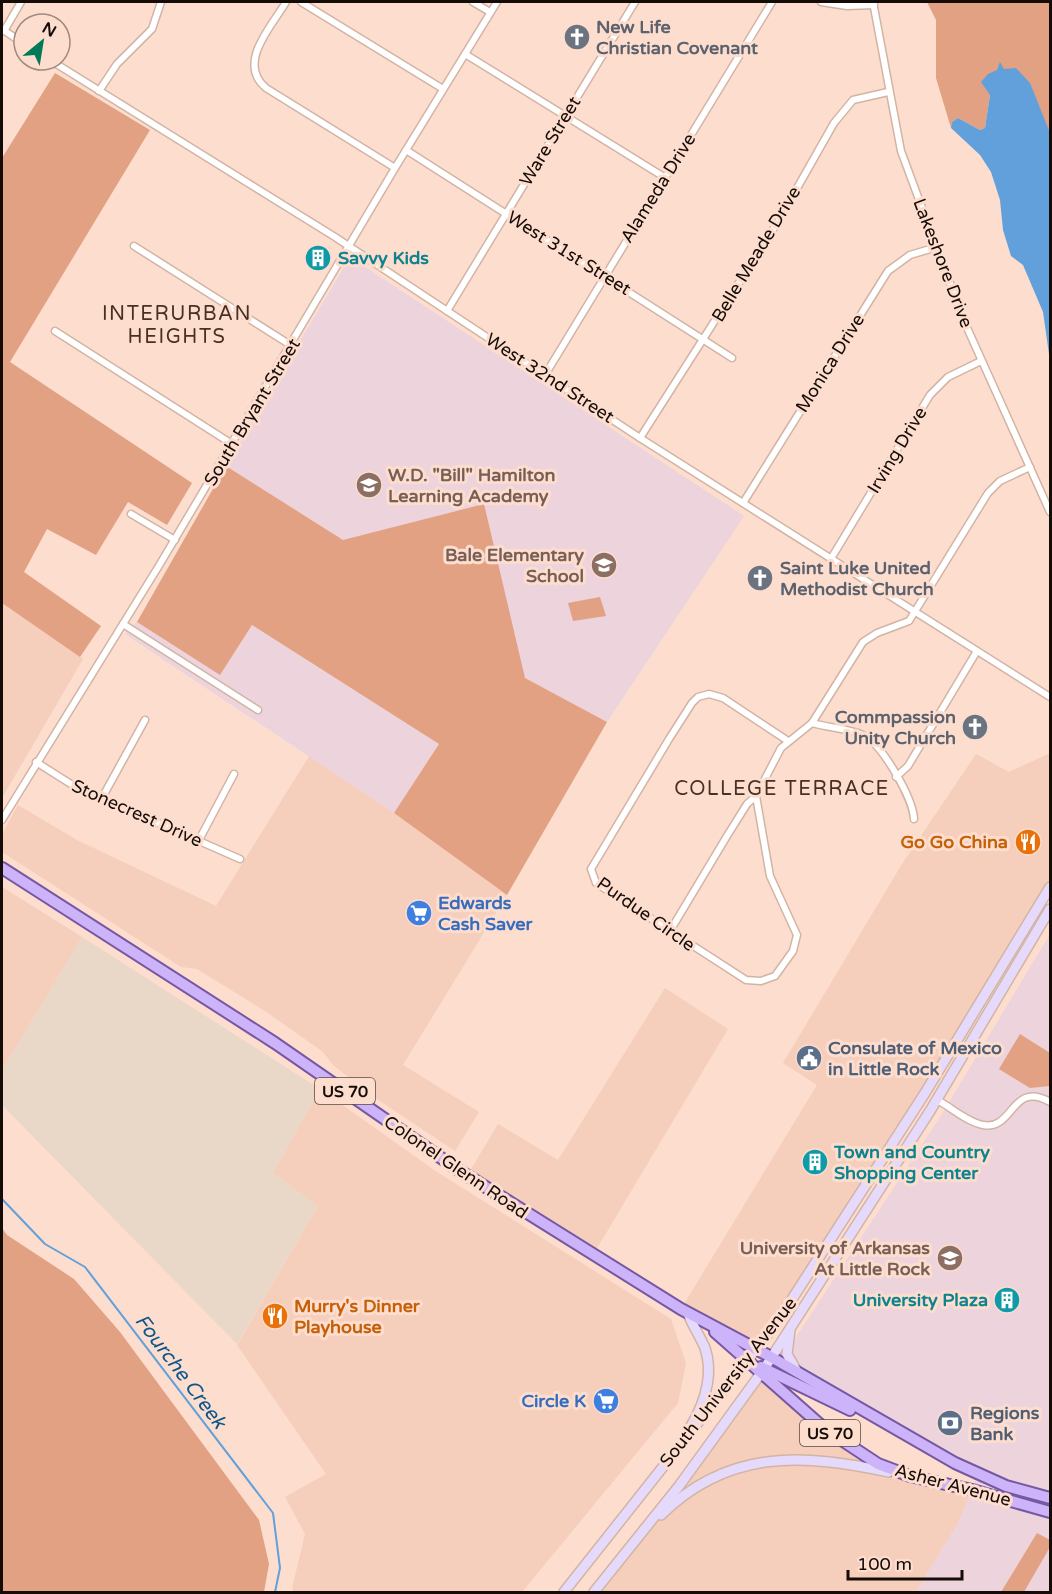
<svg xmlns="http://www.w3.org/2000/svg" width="1052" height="1594" viewBox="0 0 1052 1594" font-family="'Varela Round',sans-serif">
	<rect width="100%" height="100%" fill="#fdddce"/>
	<!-- built -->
	<g fill="#f5cebc">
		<path d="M2,603l81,56 -81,139z"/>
		<path d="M311,753l196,142 -104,170 76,47 -24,39 -75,-50 -46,-35 -11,-14 -55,-39 -71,-44 -16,-2 -179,-115v-18l16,-29 59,35 139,66z"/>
		<path d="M1050,753v133l-125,207 -168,256 -76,-40 136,-224 -34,-22 119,-199 74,-110 33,18z"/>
		<path d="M2,887l80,50 -80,133z"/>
		<path d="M665,988l63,41 -135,226 -126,-79 31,-52 60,36z"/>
		<path d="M320,1089l117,83 234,147 15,44 -8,40 -156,189h-228l-2,-4 13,-54 -20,-37 41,-23 -89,-129 81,-139 -45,-33z"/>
		<path d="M761,1373l104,84 107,33 -14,33 -42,69h-324z"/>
	</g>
	<!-- industrial -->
	<path fill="#e9d7c7" d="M82,937l238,152 -47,84 45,33 -81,138 -235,-239v-35z"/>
	<!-- education -->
	<g fill="#ecd3dc">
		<path d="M350,257l394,259 -137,206 -82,-44 -182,-138 -117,-74z"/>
		<path d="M137,622l83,53 32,-50 187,119 -45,69 -269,-179z"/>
		<path d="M1050,934v658h-134l42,-69 22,-53 -197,-113 159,-243z"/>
	</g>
	<!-- green -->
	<g fill="#e1a182">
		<path d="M927,2h123v131l-53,-63 -7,25 -5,33 -5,2 -22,-12 -6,4 -1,6 -15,-50v-58z"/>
		<path d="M55,73l95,57 -140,232 182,121 -25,42 -39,-23 -32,53 -49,-26 -23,43 77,54 -21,31 -78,-54v-445z"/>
		<path d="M226,466l117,74 141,-36 41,174 82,44 -100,173 -113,-82 45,-69 -187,-119 -32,50 -83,-53z"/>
		<path d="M600,597l6,19 -33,5 -5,-18z"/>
		<path d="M1020,1034l30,19v33l-20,2 -31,-19z"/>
		<path d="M2,1228l5,7 67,44 46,53 139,188 10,44 -5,28h-262z"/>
		<path d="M1037,1533l13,7v7l-26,45h-23z"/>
	</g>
	<!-- water -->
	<path fill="#61a0da" d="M1000,62l4,7 12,-1 14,15 20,50v228l-7,-49 -20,-47 -12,-9 -8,-26 -3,-30 -9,-28 -11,-17 -29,-27 1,-6 6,-4 22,12 5,-2 5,-33 -9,-13 7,-8 9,-4z"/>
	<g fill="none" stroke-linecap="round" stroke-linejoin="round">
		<!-- stream -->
		<path stroke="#61a0da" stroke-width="2" d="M2,1199l43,45 40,23 188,246 7,55 -5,24"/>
		<defs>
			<g id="street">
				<path d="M286,2c-14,24 -50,61 -20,86l129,80"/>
				<path d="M301,2l142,87"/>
				<path d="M473,2l17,10"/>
				<path d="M821,2l26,4 27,-1"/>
				<path d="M873,2l28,149 63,170 86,191"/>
				<path d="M2,29l22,15"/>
				<path d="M4,31l17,-29"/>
				<path d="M465,54l199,123"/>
				<path d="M50,60l285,177 305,201 410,259"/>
				<path d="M99,91l18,-27 35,-35 9,-27"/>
				<path d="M406,150l326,208"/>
				<path d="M134,246l158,100"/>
				<path d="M447,311l188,-309"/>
				<path d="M55,331l177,113"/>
				<path d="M545,375l227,-373"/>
				<path d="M640,438l139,-218 55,-97 19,-23 35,-8"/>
				<path d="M743,503l145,-232 22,-16 27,-8"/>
				<path d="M131,514l44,26"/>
				<path d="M832,557l98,-162 18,-18 33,-16"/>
				<path d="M123,624l135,86"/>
				<path d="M812,723c17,5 35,5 51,12 19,9 50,63 51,84"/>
				<path d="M36,762l38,24 166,73"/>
				<path d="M896,777l12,-11 69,-115"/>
				<path d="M756,796l14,80 27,59 -4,16 -18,25 -14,5 -15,-1 -150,-97 -5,-14 78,-130 23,-36 6,-6 11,-3 14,4 65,43"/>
				<path d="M102,798l43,-78"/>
				<path d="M2,820l158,-256 235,-396 102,-166"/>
				<path d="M199,840l35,-66"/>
				<path d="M670,931l57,-95 20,-32 9,-8 25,-48 31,-25 51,-81 14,-9 32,-12 79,-128 12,-12 30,-14"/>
				<path d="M937,1100c14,7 30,22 46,25 31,6 28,-45 67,-23"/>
			</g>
			<g id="secondary">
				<path d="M688,1313c4,12 12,23 17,35 9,27 0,54 -14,78"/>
				<path d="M790,1330l-3,24 9,16"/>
				<path d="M661,1515c68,-67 143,-61 228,-43"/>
				<path d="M564,1592l212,-268 149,-231 125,-206"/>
				<path d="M594,1592l85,-106 85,-117 166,-258 120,-202"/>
			</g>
			<g id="primary">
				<path d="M2,868l273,175 185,128 221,138 90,48 184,106 51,23 44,12"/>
				<path d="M715,1332l110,97 53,35 32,12 62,14 78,22"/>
				<path d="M761,1367l89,43"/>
			</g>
		</defs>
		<!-- street casing -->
		<use href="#street" stroke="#d2b4a5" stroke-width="9"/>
		<!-- secondary casing -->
		<use href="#secondary" stroke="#d2b4a5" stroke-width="12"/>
		<!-- primary casing -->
		<use href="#primary" stroke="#7658a2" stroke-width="14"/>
		<!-- street -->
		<use href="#street" stroke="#fff" stroke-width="6"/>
		<!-- secondary -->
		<use href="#secondary" stroke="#e6dafc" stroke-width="9"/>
		<!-- primary -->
		<use href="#primary" stroke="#cdb4fa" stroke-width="10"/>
	</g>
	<!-- icons -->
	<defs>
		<symbol id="church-disc" viewBox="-11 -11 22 22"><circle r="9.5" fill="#6b7280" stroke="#fdddce"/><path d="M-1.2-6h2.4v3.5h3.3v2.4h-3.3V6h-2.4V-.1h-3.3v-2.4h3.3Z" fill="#fff"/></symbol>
		<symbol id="building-disc" viewBox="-11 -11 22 22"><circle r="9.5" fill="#0f9aa8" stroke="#fdddce"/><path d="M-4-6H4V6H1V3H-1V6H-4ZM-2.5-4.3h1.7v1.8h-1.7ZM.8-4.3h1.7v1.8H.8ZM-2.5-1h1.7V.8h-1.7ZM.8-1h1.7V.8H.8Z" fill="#fff"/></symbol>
		<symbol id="school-disc" viewBox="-11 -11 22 22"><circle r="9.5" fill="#8d6e63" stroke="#fdddce"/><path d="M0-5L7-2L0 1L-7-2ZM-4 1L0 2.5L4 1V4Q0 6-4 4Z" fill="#fff"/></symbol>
		<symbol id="restaurant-disc" viewBox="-11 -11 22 22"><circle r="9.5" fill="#e8710a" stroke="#fdddce"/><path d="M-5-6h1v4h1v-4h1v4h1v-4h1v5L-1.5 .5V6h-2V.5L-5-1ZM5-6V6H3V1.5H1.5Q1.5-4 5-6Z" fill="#fff"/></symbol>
		<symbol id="supermarket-disc" viewBox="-11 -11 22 22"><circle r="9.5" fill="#3f7fe0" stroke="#fdddce"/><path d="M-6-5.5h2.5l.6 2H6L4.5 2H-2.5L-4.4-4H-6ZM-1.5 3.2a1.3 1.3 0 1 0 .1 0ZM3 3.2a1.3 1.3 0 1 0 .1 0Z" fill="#fff"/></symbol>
		<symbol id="civic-disc" viewBox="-11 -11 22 22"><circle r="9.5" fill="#5c6f8a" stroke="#fdddce"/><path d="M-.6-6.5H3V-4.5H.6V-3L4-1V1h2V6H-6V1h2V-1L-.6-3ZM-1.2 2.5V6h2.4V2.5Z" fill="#fff"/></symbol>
		<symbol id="university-disc" viewBox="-11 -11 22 22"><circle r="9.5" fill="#8d6e63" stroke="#fdddce"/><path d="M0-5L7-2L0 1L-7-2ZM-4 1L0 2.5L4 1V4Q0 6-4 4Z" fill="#fff"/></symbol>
		<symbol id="bank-disc" viewBox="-11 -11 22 22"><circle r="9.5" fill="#5c6f8a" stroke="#fdddce"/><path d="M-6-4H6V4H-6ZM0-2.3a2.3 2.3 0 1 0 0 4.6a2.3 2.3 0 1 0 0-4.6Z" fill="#fff"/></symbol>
	</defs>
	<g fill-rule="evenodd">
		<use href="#church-disc" x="562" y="22" width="30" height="30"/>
		<use href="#building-disc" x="303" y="243" width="30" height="30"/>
		<use href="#school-disc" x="354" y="470" width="30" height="30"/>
		<use href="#school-disc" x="589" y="550" width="30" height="30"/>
		<use href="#church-disc" x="745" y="563" width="30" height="30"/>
		<use href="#church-disc" x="960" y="712" width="30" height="30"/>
		<use href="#restaurant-disc" x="1013" y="827" width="30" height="30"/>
		<use href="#supermarket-disc" x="404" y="898" width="30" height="30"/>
		<use href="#civic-disc" x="794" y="1043" width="30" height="30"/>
		<use href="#building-disc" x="800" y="1147" width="30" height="30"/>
		<use href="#university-disc" x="935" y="1243" width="30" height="30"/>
		<use href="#building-disc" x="992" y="1285" width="30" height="30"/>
		<use href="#restaurant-disc" x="260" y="1301" width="30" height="30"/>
		<use href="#supermarket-disc" x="591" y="1386" width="30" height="30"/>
		<use href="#bank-disc" x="935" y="1408" width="30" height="30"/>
	</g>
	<g text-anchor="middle" stroke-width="6" stroke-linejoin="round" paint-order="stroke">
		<!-- shield labels -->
		<g fill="#fdddce" stroke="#5b4a43" stroke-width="1.5">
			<rect x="315" y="1078" width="60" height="26" rx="4.5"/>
			<rect x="800" y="1420" width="60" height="26" rx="4.5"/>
		</g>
		<g font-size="16" font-weight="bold" fill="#150b07">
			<text x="345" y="1097">US 70</text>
			<text x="830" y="1439">US 70</text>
		</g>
		<!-- worship labels -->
		<g font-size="18" font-weight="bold" fill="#5b616d" stroke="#fdddce" text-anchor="start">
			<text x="596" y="33">New Life<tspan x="596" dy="21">Christian Covenant</tspan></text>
			<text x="780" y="574">Saint Luke United<tspan x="780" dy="21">Methodist Church</tspan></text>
			<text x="956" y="723" text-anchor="end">Commpassion<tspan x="956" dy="21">Unity Church</tspan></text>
		</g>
		<!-- street labels -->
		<g font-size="18" fill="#150b07" stroke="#fdddce">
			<text transform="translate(550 141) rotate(-59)" y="6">Ware Street</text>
			<text transform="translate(658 188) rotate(-58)" y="6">Alameda Drive</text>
			<text transform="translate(569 253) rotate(32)" y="6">West 31st Street</text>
			<text transform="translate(756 254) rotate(-59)" y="6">Belle Meade Drive</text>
			<text transform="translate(943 263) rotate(69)" y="6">Lakeshore Drive</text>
			<text transform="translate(830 363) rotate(-58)" y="6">Monica Drive</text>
			<text transform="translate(550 378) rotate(33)" y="6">West 32nd Street</text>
			<text transform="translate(252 412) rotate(-59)" y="6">South Bryant Street</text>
			<text transform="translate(897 450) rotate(-59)" y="6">Irving Drive</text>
			<text transform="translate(137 813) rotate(24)" y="6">Stonecrest Drive</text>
			<text transform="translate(646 914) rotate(35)" y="6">Purdue Circle</text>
			<text transform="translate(456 1167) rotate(34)" y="6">Colonel Glenn Road</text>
			<text transform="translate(728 1382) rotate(-52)" y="6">South University Avenue</text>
			<text transform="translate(953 1485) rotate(15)" y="6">Asher Avenue</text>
		</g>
		<!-- culture labels -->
		<g font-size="18" font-weight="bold" fill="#0d838f" stroke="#fdddce" text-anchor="start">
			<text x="338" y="264">Savvy Kids</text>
			<text x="834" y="1158">Town and Country<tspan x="834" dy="21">Shopping Center</tspan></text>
			<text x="988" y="1306" text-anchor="end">University Plaza</text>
		</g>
		<!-- education labels -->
		<g font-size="18" font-weight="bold" fill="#785e54" stroke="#fdddce" text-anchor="end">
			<text x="388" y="481" text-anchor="start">W.D. "Bill" Hamilton<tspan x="388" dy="21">Learning Academy</tspan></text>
			<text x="584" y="561">Bale Elementary<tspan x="584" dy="21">School</tspan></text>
			<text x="930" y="1254">University of Arkansas<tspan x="930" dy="21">At Little Rock</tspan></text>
		</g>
		<!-- food labels -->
		<g font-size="18" font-weight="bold" fill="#c56008" stroke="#fdddce" text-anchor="end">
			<text x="1008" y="848">Go Go China</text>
			<text x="294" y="1312" text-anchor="start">Murry's Dinner<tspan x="294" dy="21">Playhouse</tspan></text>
		</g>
		<!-- shop labels -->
		<g font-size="18" font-weight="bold" fill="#366cbe" stroke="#fdddce" text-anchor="start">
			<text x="438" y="909">Edwards<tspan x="438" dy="21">Cash Saver</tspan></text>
			<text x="586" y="1407" text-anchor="end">Circle K</text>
		</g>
		<!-- service labels -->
		<g font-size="18" font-weight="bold" fill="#4e5e75" stroke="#fdddce" text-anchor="start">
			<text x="828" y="1054">Consulate of Mexico<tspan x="828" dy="21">in Little Rock</tspan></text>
			<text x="970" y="1419">Regions<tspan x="970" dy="21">Bank</tspan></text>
		</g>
		<!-- neighbourhood labels -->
		<g font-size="20" letter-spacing="1.5" fill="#483024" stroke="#fdddce">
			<text x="177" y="320">INTERURBAN<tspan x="177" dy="23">HEIGHTS</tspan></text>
			<text x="782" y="795">COLLEGE TERRACE</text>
		</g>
		<!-- water labels -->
		<g font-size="20" font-style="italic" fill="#0d568b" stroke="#fdddce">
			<text transform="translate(181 1371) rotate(53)" y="7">Fourche Creek</text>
		</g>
	</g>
	<!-- border -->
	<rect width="1052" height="1594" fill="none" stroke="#150b07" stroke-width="6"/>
	<!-- north arrow -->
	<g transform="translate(42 42) rotate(30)"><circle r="28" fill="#fdddce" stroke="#a0897e" stroke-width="1.5"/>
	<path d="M0-4.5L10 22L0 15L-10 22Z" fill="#017a57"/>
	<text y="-9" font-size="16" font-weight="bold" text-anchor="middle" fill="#150b07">N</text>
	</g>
	<!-- scale -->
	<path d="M848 1570v9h114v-9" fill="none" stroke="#150b07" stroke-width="3"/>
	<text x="857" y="1570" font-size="18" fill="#150b07" stroke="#fdddce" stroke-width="4.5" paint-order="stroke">100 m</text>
</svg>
